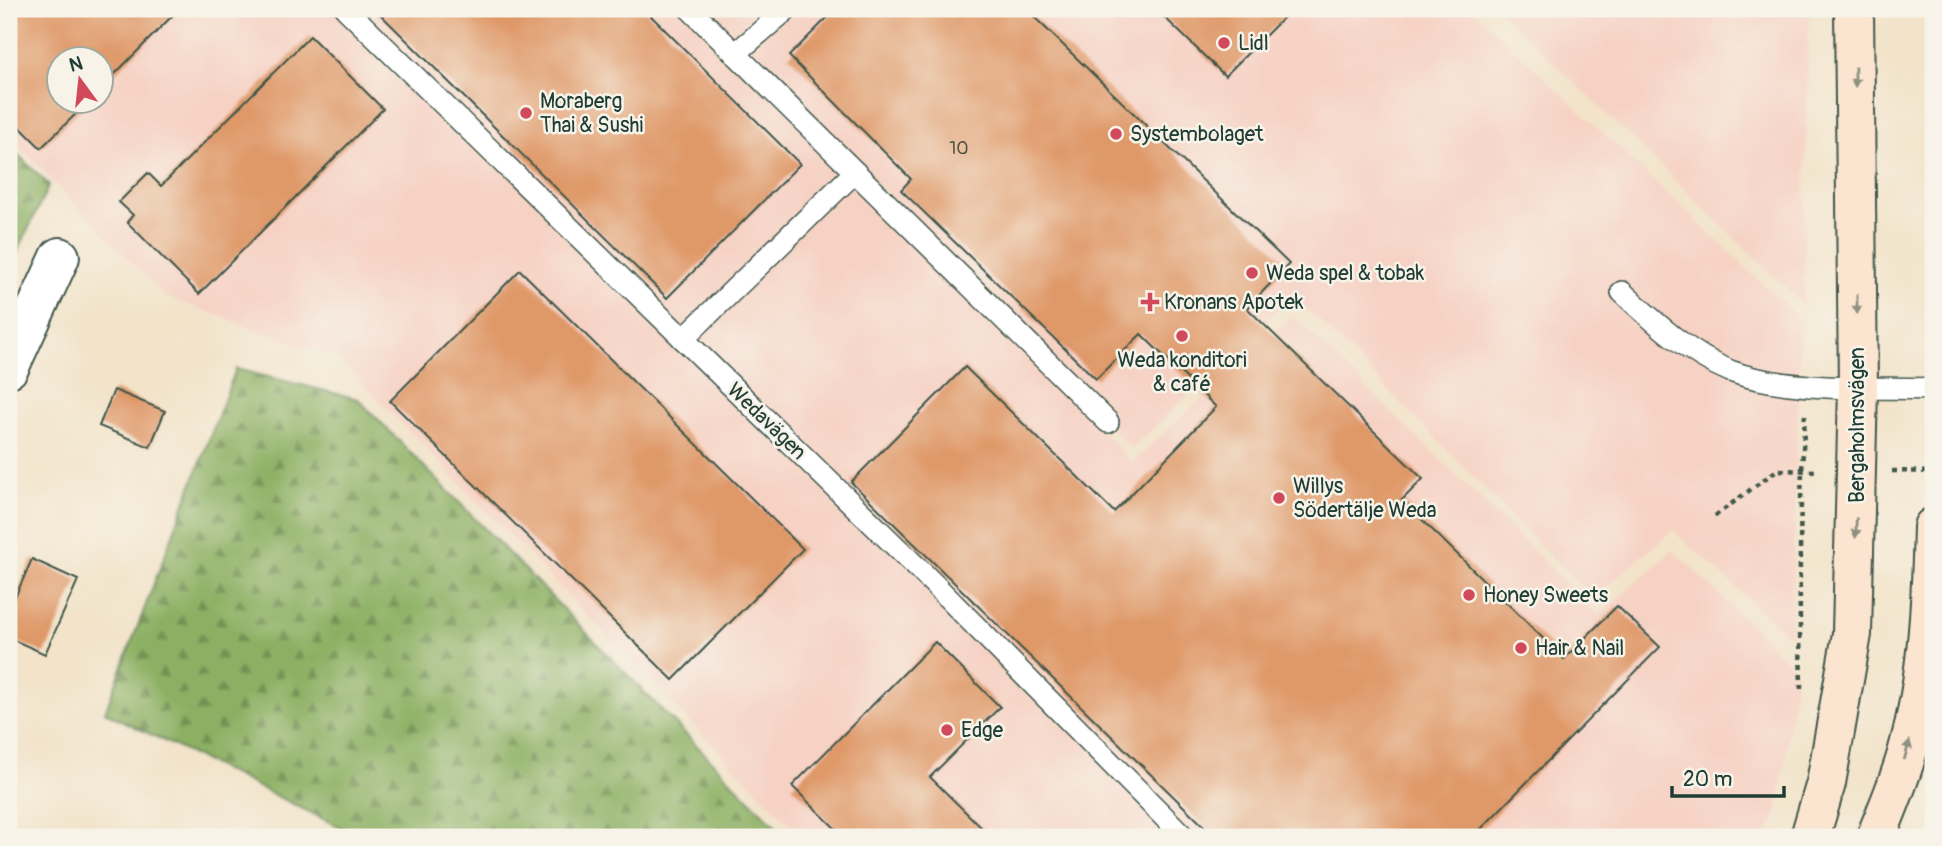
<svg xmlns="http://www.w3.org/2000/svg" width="1942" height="846" viewBox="0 0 1942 846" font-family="Pangolin,sans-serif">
	<defs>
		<pattern id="forest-firs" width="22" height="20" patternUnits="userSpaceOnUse" patternTransform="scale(1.75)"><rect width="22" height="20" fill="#8cb064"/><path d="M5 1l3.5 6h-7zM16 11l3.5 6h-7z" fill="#729053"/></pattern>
	</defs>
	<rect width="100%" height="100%" fill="#f7f3e8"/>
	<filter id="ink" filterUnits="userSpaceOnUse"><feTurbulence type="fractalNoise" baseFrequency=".0143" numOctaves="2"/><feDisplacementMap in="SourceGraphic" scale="14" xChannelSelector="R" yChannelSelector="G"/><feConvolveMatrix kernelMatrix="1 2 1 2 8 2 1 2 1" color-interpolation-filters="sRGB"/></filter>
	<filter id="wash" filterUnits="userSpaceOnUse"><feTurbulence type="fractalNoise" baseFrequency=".00686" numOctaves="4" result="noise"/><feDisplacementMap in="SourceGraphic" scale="28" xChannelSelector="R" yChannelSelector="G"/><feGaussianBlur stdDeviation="1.57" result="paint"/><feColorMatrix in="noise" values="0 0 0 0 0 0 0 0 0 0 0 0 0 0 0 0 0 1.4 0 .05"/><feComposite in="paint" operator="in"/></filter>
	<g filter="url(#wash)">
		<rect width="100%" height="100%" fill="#f2e3c9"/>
		<!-- built -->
		<g fill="#f6d2c4" fill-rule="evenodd">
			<path d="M9,9h766l-43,39 400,414 161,-146 306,299 74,-65 124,120 -19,142 -13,25h-963l-463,-478 -173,-62 -157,-160zM60,60h42v42h-42z"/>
			<path d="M795,9h677l329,311 -10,318 -118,-108 -81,68 -275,-280 -26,-22 -159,153 -384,-401z"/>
			<path d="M1498,9h311l-6,295z"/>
		</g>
		<!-- forest -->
		<g fill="url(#forest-firs)" stroke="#56764c" stroke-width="2">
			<path d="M9,146l40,39 -40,85z"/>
			<path d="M236,369l122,30 428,438h-434l-10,-9 -237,-116z"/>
		</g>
		<g id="blocks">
			<!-- building -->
			<g fill="#df9868">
				<path d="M9,9h170l-77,78v-27h-42v42h28l-47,46 -32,-32z"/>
				<path d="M375,9h269l156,155 -133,134z"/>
				<path d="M836,9h190l263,255 -42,44 176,171 -21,21 162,159 53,-53 43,41 -187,190h-258l-364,-355 114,-115 149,145 102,-105 -75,-73 -45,45 -195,-189 10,-11 -122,-123z"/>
				<path d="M1156,9h136l-67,67z"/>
				<path d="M310,36l73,73 -184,185 -72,-72 6,-7 -14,-13 29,-29 13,13z"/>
				<path d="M520,270l283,279 -130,131 -283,-279z"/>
				<path d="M114,390l51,21 -15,36 -51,-21z"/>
				<path d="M32,559l46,21 -33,74 -36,-16v-27z"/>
				<path d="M935,642l65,65 -70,70 61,60h-147l-52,-51z"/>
			</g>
		</g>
	</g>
	<g filter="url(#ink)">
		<use href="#blocks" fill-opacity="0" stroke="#3f564a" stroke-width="2"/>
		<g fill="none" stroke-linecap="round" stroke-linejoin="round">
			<defs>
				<g id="service">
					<path d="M346,9l589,576 249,252"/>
					<path d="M690,9l418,413"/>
					<path d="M735,54l52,-45"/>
					<path d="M1622,292c32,30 67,62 108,79 56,21 142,16 203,18"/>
					<path d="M683,339l172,-167"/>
				</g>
				<path id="minor" d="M9,368l51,-111"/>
				<g id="secondary">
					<path d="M1810,837l16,-54 26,-149 6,-247 -4,-378"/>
					<path d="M1876,837c12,-30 25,-59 33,-91 19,-70 22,-146 24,-219"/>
				</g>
			</defs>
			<!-- service casing -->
			<use href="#service" stroke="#3f564a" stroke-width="24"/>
			<!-- minor casing -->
			<use href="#minor" stroke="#3f564a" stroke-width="42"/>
			<!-- secondary casing -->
			<use href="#secondary" stroke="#3f564a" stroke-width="42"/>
			<!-- path -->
			<g stroke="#3f564a" stroke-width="4.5" stroke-dasharray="5 5" stroke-linecap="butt">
				<path d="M1892,471l41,1"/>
				<path d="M1715,516l62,-46 40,1"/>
				<path d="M1801,689c-2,-92 -2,-183 4,-274"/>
			</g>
			<!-- service -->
			<use href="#service" stroke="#fff" stroke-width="21"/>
			<!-- minor -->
			<use href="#minor" stroke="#fff" stroke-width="38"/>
			<!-- secondary -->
			<use href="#secondary" stroke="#fce5d0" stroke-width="38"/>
		</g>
		<!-- one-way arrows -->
		<defs><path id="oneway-solid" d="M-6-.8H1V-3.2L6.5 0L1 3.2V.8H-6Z" transform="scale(1.75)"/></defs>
		<g fill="#8e9182">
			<use href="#oneway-solid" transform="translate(1855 77) rotate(89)"/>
			<use href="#oneway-solid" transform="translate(1857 304) rotate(89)"/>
			<use href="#oneway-solid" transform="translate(1856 528) rotate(92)"/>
			<use href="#oneway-solid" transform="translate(1907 750) rotate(-74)"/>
		</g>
	</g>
	<!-- markers -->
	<g fill="#d1495b" stroke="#f7f3e8" stroke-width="2.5">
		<circle cx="1224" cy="43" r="7"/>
		<circle cx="526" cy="113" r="7"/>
		<circle cx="1116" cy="134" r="7"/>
		<circle cx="1252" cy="273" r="7"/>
		<path d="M1146.5 291.5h7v7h7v7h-7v7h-7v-7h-7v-7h7z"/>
		<circle cx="1182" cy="336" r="7"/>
		<circle cx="1279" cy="498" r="7"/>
		<circle cx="1469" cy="595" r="7"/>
		<circle cx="1521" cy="648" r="7"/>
		<circle cx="947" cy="730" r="7"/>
	</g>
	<g text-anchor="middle" stroke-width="5" stroke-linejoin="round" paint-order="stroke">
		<!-- number labels -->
		<g font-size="18" fill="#4f5441">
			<text x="959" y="154">10</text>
		</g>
		<!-- poi labels -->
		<g font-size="21" fill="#1f3d34" stroke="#f7f3e8" text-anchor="start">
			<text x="1238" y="50">Lidl</text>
			<text x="540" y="108">Moraberg<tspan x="540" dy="24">Thai &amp; Sushi</tspan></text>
			<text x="1130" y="141">Systembolaget</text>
			<text x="1266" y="280">Weda spel &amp; tobak</text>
			<text x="1164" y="309">Kronans Apotek</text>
			<text x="1182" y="367" text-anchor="middle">Weda konditori<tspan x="1182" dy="24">&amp; café</tspan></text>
			<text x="1293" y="493">Willys<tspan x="1293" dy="24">Södertälje Weda</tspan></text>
			<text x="1483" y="602">Honey Sweets</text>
			<text x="1535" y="655">Hair &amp; Nail</text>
			<text x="961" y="737">Edge</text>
		</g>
		<!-- street labels -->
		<g font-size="21" fill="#1f3d34" stroke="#f7f3e8">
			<text transform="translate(767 421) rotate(44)" y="7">Wedavägen</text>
			<text transform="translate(1857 425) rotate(-90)" y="7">Bergaholmsvägen</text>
		</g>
	</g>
	<!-- margin -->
	<rect width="1942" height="846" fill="none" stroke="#f7f3e8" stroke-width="35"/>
	<!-- north arrow -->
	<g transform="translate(80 80) rotate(345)"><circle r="33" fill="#f7f3e8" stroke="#a1aaa0" stroke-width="2"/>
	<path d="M0-5L12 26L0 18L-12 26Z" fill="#d1495b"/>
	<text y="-10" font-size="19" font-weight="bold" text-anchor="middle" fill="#1f3d34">N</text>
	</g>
	<!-- scale -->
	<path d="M1672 786v10h112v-10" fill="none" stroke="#1f3d34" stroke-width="3.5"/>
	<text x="1683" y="786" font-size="21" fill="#1f3d34" stroke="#f7f3e8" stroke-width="5" paint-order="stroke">20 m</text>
</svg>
